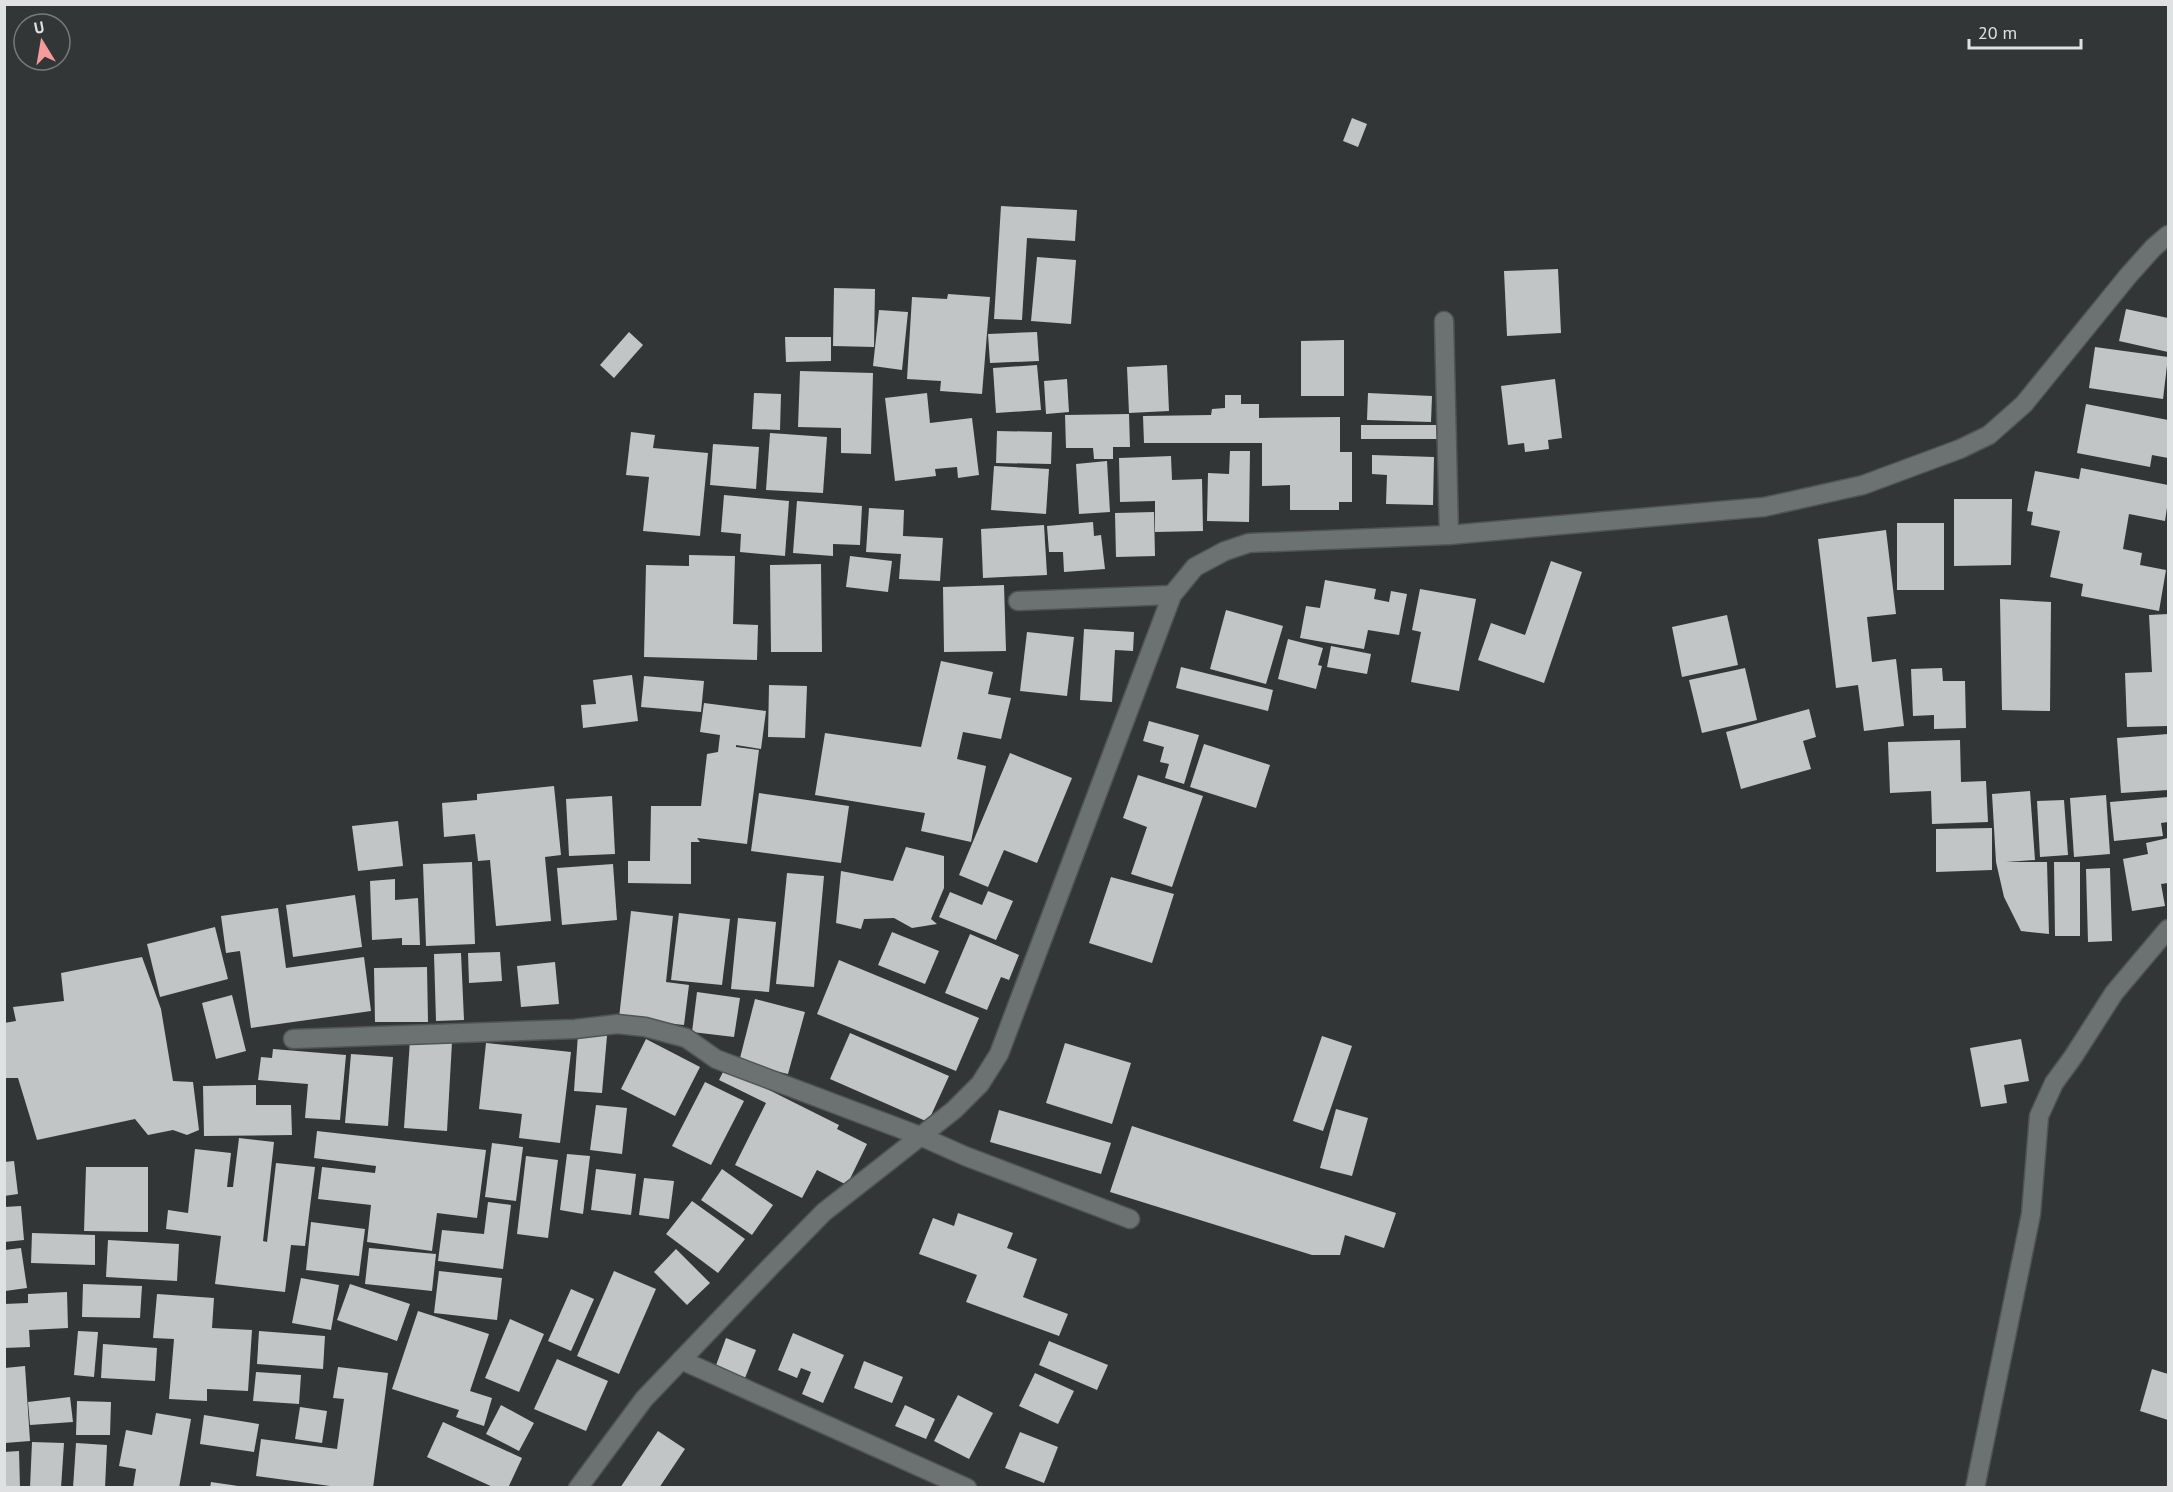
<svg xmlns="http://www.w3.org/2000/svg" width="2173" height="1492" viewBox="0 0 2173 1492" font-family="'PT Sans',sans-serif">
	<rect width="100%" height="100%" fill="#323636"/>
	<!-- building -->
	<g fill="#c1c5c6">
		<path d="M1352,118l15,6 -9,23 -15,-6z"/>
		<path d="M1001,206l76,4 -2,31 -48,-3 -5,82 -28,-1z"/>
		<path d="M1037,257l39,3 -5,64 -40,-3z"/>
		<path d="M1558,269l3,64 -54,3 -3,-65z"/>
		<path d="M834,288l41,1 -1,58 -41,-1z"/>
		<path d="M948,294l42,3 -8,97 -42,-3 1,-10 -34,-2 5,-82 35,2z"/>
		<path d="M2126,309l42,9v34l-49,-11z"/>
		<path d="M879,310l29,2 -6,58 -29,-4z"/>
		<path d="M629,332l14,13 -29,33 -14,-13z"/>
		<path d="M1037,332l2,29 -49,2 -2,-29z"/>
		<path d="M785,337h46v24l-45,1z"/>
		<path d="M1344,340v56h-43v-55z"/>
		<path d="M2095,347l73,10 -5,42 -74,-11z"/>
		<path d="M1037,365l4,45 -45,3 -3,-45z"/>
		<path d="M1167,365l2,46 -40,2 -2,-46z"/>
		<path d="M800,371l73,2 -2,81 -30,-1v-25l-43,-1z"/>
		<path d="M1067,379l2,33 -23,2 -2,-33z"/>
		<path d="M1555,379l7,59 -14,2 1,9 -24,3 -1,-9 -16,2 -7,-59z"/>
		<path d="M754,393l27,1 -1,36 -28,-1z"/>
		<path d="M927,393l3,30 42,-5 7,57 -21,3 -1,-11 -22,2 1,7 -41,5 -10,-83z"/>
		<path d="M1368,393l64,3 -1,26 -64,-2z"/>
		<path d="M1225,395h16v9h18v14l81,-1v35h12v50h-13v8h-49v-25l-28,1v-43h-118l-1,-27 68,-1 1,-6 13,-1z"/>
		<path d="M2086,404l82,16v38l-16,-3 -2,12 -73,-14z"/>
		<path d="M1129,414l1,33h-17v12h-19l-1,-11h-27l-1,-33z"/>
		<rect x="1361" y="425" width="79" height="14"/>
		<path d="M997,431l55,1 -1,32 -55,-1z"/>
		<path d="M631,432l24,3 -2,13 55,5 -8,83 -57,-5 6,-54 -23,-2z"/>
		<path d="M770,433l57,4 -4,56 -57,-3z"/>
		<path d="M713,444l46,3 -3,42 -46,-4z"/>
		<path d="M1230,451h20l-1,71 -42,-1 1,-48 21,1z"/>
		<path d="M1372,455l62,2 -1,48 -47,-1 1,-29 -15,-1z"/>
		<path d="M1171,456l1,24 30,-1 1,52 -48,1v-31l-35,1 -1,-44z"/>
		<path d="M1107,461l3,51 -31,2 -3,-50z"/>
		<path d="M994,466l55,3 -3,45 -55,-4z"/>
		<path d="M2081,468l87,17v16l-3,20 -36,-7 -6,35 19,4 -2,12 26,5 -7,41 -78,-15 2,-12 -33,-7 10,-46 -29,-6 2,-13 -6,-1 8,-40 44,8z"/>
		<path d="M724,495l65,6 -4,55 -45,-4 1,-18 -20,-2z"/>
		<path d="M1954,499h58l-1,66 -57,1z"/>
		<path d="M797,501l65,5 -2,39 -27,-1v12l-40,-3z"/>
		<path d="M869,508l35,2 -1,26 40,2 -3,43 -41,-2 2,-25 -35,-2z"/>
		<path d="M1154,512l1,44 -39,1 -1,-44z"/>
		<path d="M1093,522l1,14 7,-1 4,34 -41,3 -1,-20h-14l-2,-26z"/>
		<rect x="1897" y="523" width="47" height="67"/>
		<path d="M1044,525l3,50 -64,3 -2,-49z"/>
		<path d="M1886,530l10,84 -29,3 5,45 24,-3 8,67 -40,5 -6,-46 -22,3 -18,-149z"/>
		<path d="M689,555l46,1 -2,68 25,1 -1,35 -113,-3 2,-92 43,1z"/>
		<path d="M850,556l42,5 -4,31 -42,-5z"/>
		<path d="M1551,561l31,11 -38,111 -66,-23 13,-37 34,12z"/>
		<path d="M821,564l1,88h-51l-1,-87z"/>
		<path d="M1325,580l51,9 -2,10 15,3 2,-11 16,3 -8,41 -31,-5 -4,19 -64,-11 6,-32 14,2z"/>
		<path d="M1004,585l2,66 -62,1 -1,-65z"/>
		<path d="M1420,589l56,10 -17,92 -48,-9 10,-50 -9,-2z"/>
		<path d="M2000,599l51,3 -1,109 -48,-1z"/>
		<path d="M1226,610l57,16 -17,58 -56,-15z"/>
		<path d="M2168,614v112l-41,1 -2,-54 27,-1 -3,-57z"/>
		<path d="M1727,615l11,50 -56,12 -10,-50z"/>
		<path d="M1084,629l50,3 -1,19 -18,-1 -3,52 -32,-2z"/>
		<path d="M1027,632l47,5 -7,59 -47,-5z"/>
		<path d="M1288,639l35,9 -5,17 4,1 -6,23 -38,-10z"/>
		<path d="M1331,646l40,8 -4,20 -40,-7z"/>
		<path d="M941,661l52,11 -5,22 23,4 -10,41 -38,-7 -6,27 29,7 -15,76 -50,-11 4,-18 -110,-18 10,-62 96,14z"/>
		<path d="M1181,667l92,23 -5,21 -92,-23z"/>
		<path d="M1745,668l12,52 -55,13 -13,-53z"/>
		<path d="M1942,668l1,13h22l1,47 -32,1v-14l-21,1 -2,-47z"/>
		<path d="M632,675l6,46 -55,7 -2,-23 15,-1 -3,-24z"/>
		<path d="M644,676l60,5 -3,31 -60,-5z"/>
		<path d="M769,685l38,1 -2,52 -37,-1z"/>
		<path d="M704,703l62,8 -5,38 -25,-4v2l23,3 -12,94 -50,-6 3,4h-9v42l-63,-1v-22h22l1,-55h50l6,-52 11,-2 2,-17 -20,-3z"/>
		<path d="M1809,709l7,28 -13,4 8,28 -70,20 -15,-57z"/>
		<path d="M1149,721l50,14 -15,49 -19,-6 4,-14 -9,-2 4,-15 -21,-6z"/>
		<path d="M2168,734v56l-47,3 -4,-55z"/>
		<path d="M1960,740l1,42 25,-1 2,41 -56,2 -1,-33 -41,2 -2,-51z"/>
		<path d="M1204,744l66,21 -14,43 -66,-21z"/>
		<path d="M1010,753l62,25 -35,85 -33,-13 -16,37 -29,-12z"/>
		<path d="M1138,775l65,21 -31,91 -41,-13 16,-47 -24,-9z"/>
		<path d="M554,786l7,69 -16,2 6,64 -55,5 -6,-66 -12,1 -3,-27 -31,3 -2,-34 35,-3v-6z"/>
		<path d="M2030,791l5,69 -29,2h41l2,72 -28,-3 -17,-34 -8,-35 -4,-68z"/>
		<path d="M759,793l90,13 -8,57 -90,-12z"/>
		<path d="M2106,795l4,59 -36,3 -4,-59z"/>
		<path d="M612,796l3,58 -46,2 -3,-57z"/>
		<path d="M2168,797v25l-7,1 2,13 -49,5 -4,-39z"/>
		<path d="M2064,800l4,55 -28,2 -3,-56z"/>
		<path d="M398,821l5,45 -45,5 -6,-45z"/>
		<path d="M1992,828v42l-56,2v-43z"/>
		<path d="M2168,838v45l-7,1 4,22 -33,5 -9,-52 25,-5 -2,-11z"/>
		<path d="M906,847l38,9v32l-13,31 6,5 -25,4 -18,-10 -30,1 -3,10 -25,-6 5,-52 52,10z"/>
		<path d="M472,862l3,82 -49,2 -3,-82z"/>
		<path d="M2054,862h26v74h-25z"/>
		<path d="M613,864l4,56 -55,5 -5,-57z"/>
		<path d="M2110,868l2,73 -24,1 -2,-73z"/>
		<path d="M787,873l37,3 -10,111 -38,-3z"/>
		<path d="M1111,877l63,17 -22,69 -63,-20z"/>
		<path d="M395,879v21l23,-2 2,47h-18v-7l-30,2 -2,-59z"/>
		<path d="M988,891l25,10 -17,39 -57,-23 11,-25 32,13z"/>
		<path d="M355,895l7,52 -69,10 -7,-52z"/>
		<path d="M278,908l8,60 78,-11 7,54 -120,17 -11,-77 -14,2 -5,-37z"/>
		<path d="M631,911l42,5 -7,66 23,3 -5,40 -65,-7z"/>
		<path d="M679,913l51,6 -8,66 -51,-5z"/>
		<path d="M738,918l38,4 -7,70 -38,-3z"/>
		<path d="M215,927l13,52 -68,18 -13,-53z"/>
		<path d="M892,932l47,19 -14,33 -47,-19z"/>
		<path d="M970,934l49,21 -10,25 -8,-3 -14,33 -42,-17z"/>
		<path d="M500,952l2,29 -33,2 -1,-30z"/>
		<path d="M461,953l3,67 -28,1 -2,-67z"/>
		<path d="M142,957l19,52 12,72 20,1 6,48 -12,5 -14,-5 -25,5 -13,-16 -98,21 -19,-62h-14v-55l12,-2 -3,-14 51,-6 -3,-28z"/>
		<path d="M839,960l140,58 -23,53 -139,-57z"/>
		<path d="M555,962l4,42 -38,3 -4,-41z"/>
		<path d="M427,967l1,55h-53l-1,-54z"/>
		<path d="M697,992l43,6 -6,39 -42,-5z"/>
		<path d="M232,995l14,56 -30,8 -14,-56z"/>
		<path d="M755,999l50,13 -17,62 -49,-12z"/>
		<path d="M850,1033l99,43 -21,46 -98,-43z"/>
		<path d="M578,1034l29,2 -5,57 -28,-2z"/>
		<path d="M1322,1036l30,10 -29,85 -30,-10z"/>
		<path d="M646,1039l54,28 -25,49 -54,-27z"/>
		<path d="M2021,1039l8,42 -25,4 3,18 -26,4 -11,-59z"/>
		<path d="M410,1040l42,2 -5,89 -43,-3z"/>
		<path d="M486,1043l85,9 -11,91 -41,-5 3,-24 -43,-5z"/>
		<path d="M1065,1043l66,20 -19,61 -66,-21z"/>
		<path d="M273,1049l73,6 -6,65 -35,-2 3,-34 -50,-4 3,-23 11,1z"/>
		<path d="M351,1054l42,3 -5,69 -43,-3z"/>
		<path d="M725,1068l114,57 -2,4 30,15 -20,41 -30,-15 -15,28 -67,-33 31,-62 -47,-23z"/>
		<path d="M705,1082l39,19 -33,64 -39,-19z"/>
		<path d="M256,1085v20h35l1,30 -88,1 -1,-50z"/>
		<path d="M596,1105l31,3 -5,46 -32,-4z"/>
		<path d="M1336,1109l32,9 -16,58 -32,-8z"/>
		<path d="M999,1110l112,33 -10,31 -111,-32z"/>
		<path d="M1132,1126l264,87 -12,35 -39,-13 -5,20h-28l-202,-63z"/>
		<path d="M317,1131l169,19 -9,68 -40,-5 -5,38 -65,-9 4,-37 -53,-6 4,-32 53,6 1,-7 -62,-8z"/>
		<path d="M239,1138l35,4 -11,99 4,1 9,-79 39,4 -10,79 -14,-1 -6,47 -70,-8 6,-48 -55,-7 2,-19 20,3 7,-64 36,4 -4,34h6z"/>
		<path d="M492,1143l31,4 -7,54 -31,-4z"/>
		<path d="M567,1154l23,2 -7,58 -23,-4z"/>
		<path d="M526,1156l32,4 -10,78 -31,-4z"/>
		<path d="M14,1161l4,33 -14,2v-34z"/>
		<path d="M86,1167h62v65l-64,-1z"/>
		<path d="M596,1169l40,5 -5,41 -40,-5z"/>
		<path d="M722,1169l51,36 -21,30 -51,-35z"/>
		<path d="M644,1178l30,3 -5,38 -30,-4z"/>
		<path d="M692,1201l53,38 -27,34 -52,-39z"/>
		<path d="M488,1202l23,3 -8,64 -65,-8 4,-31 42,4z"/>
		<path d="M21,1206l3,34 -20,2v-35z"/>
		<path d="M958,1213l55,20 -6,15 30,11 -14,38 45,17 -9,22 -93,-34 11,-27 -58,-21 14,-36 21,8z"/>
		<path d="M311,1222l54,7 -6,47 -53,-6z"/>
		<path d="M32,1233l63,2v30l-64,-2z"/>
		<path d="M108,1240l71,4 -2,37 -71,-4z"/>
		<path d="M21,1248l6,40 -22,3v-41z"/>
		<path d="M369,1248l67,6 -4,37 -67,-7z"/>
		<path d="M676,1249l34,34 -23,22 -33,-33z"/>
		<path d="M439,1271l63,7 -5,42 -63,-7z"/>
		<path d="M614,1271l42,18 -37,85 -42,-18z"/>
		<path d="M301,1278l38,7 -8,45 -39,-7z"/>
		<path d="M83,1284l59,2 -2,32 -58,-1z"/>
		<path d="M350,1284l60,20 -13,37 -60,-21z"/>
		<path d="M571,1289l23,10 -23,52 -23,-10z"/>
		<path d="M67,1292l1,36 -39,2 1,17 -26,1v-44l24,-1v-9z"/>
		<path d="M157,1294l57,4 -2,30 40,2 -4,61 -41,-2v12l-38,-2 5,-60 -21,-1z"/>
		<path d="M418,1311l71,23 -19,57 22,7 -8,28 -28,-9 3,-7 -67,-21z"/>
		<path d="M510,1319l34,15 -25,58 -34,-14z"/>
		<path d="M78,1331l20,1 -4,45 -20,-2z"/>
		<path d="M259,1331l66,5 -2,33 -66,-5z"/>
		<path d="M793,1333l51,22 -21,48 -21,-9 9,-22 -10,-4 -4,10 -19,-8z"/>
		<path d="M726,1338l30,12 -11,28 -30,-10z"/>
		<path d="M1049,1341l59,24 -11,25 -58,-25z"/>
		<path d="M103,1344l54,4 -2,33 -54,-3z"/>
		<path d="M557,1359l51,22 -22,50 -52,-22z"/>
		<path d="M864,1361l39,16 -11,26 -38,-15z"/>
		<path d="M25,1366l5,75 -25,2v-75z"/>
		<path d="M338,1367l50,6 -15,115h-28l-89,-12 5,-37 76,10 7,-50 -11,-1z"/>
		<path d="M2152,1369l16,5v46l-28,-9z"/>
		<path d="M256,1372l45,3 -2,29 -46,-3z"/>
		<path d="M1035,1373l39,18 -16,33 -39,-18z"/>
		<path d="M958,1395l35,18 -24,46 -35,-18z"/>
		<path d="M70,1397l3,25 -43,3 -2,-23z"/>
		<path d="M77,1401l34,1 -1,33h-34z"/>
		<path d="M501,1405l33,18 -15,28 -33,-17z"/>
		<path d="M905,1405l30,14 -9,20 -31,-13z"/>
		<path d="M300,1407l27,4 -5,32 -27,-4z"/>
		<path d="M156,1413l35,6 -12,69h-46l3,-19 -17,-3 7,-36 26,5z"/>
		<path d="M204,1415l55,9 -5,28 -54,-8z"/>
		<path d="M443,1422l79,36 -14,30h-13l-68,-31z"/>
		<path d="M658,1431l27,18 -26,39h-39z"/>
		<path d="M1020,1432l38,15 -14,36 -39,-15z"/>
		<path d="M32,1442l32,1 -3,45h-31z"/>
		<path d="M76,1443l31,2 -2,43h-32z"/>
		<path d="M19,1451l1,37h-16v-36z"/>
		<path d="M211,1482l27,4 -1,2h-27z"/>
	</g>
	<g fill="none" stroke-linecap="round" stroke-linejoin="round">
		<defs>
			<g id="minor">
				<path d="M1444,321l5,214"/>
				<path d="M1018,601l154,-6"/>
				<path d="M293,1039l282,-10 42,-5 28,3 41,11 30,21 204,77 45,20 165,63"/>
				<path d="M681,1360l286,128"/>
				<path d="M578,1488l66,-89 127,-133 53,-54 130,-102 26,-26 19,-30 173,-459 23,-28 30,-16 24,-8 200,-8 315,-28 99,-22 97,-36 29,-14 35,-31 104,-128 25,-28 15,-13"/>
				<path d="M1975,1488l56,-274 8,-98 15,-33 19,-26 41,-64 54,-64"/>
			</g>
		</defs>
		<!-- minor casing -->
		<use href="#minor" stroke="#515455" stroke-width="21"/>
		<!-- minor -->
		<use href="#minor" stroke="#6c7171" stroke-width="18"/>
	</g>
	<!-- border -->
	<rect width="2173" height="1492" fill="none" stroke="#dfe1e2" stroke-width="12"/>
	<!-- north arrow -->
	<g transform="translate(42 42) rotate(349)"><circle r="28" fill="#323636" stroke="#777a7b" stroke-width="1.5"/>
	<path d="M0-4.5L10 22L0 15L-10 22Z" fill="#f59b99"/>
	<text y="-9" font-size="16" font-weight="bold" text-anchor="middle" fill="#dfe1e2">U</text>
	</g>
	<!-- scale -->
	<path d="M1969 39v9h112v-9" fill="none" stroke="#dfe1e2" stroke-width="3"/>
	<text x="1978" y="39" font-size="18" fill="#dfe1e2" stroke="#323636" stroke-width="4.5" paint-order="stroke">20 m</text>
</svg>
